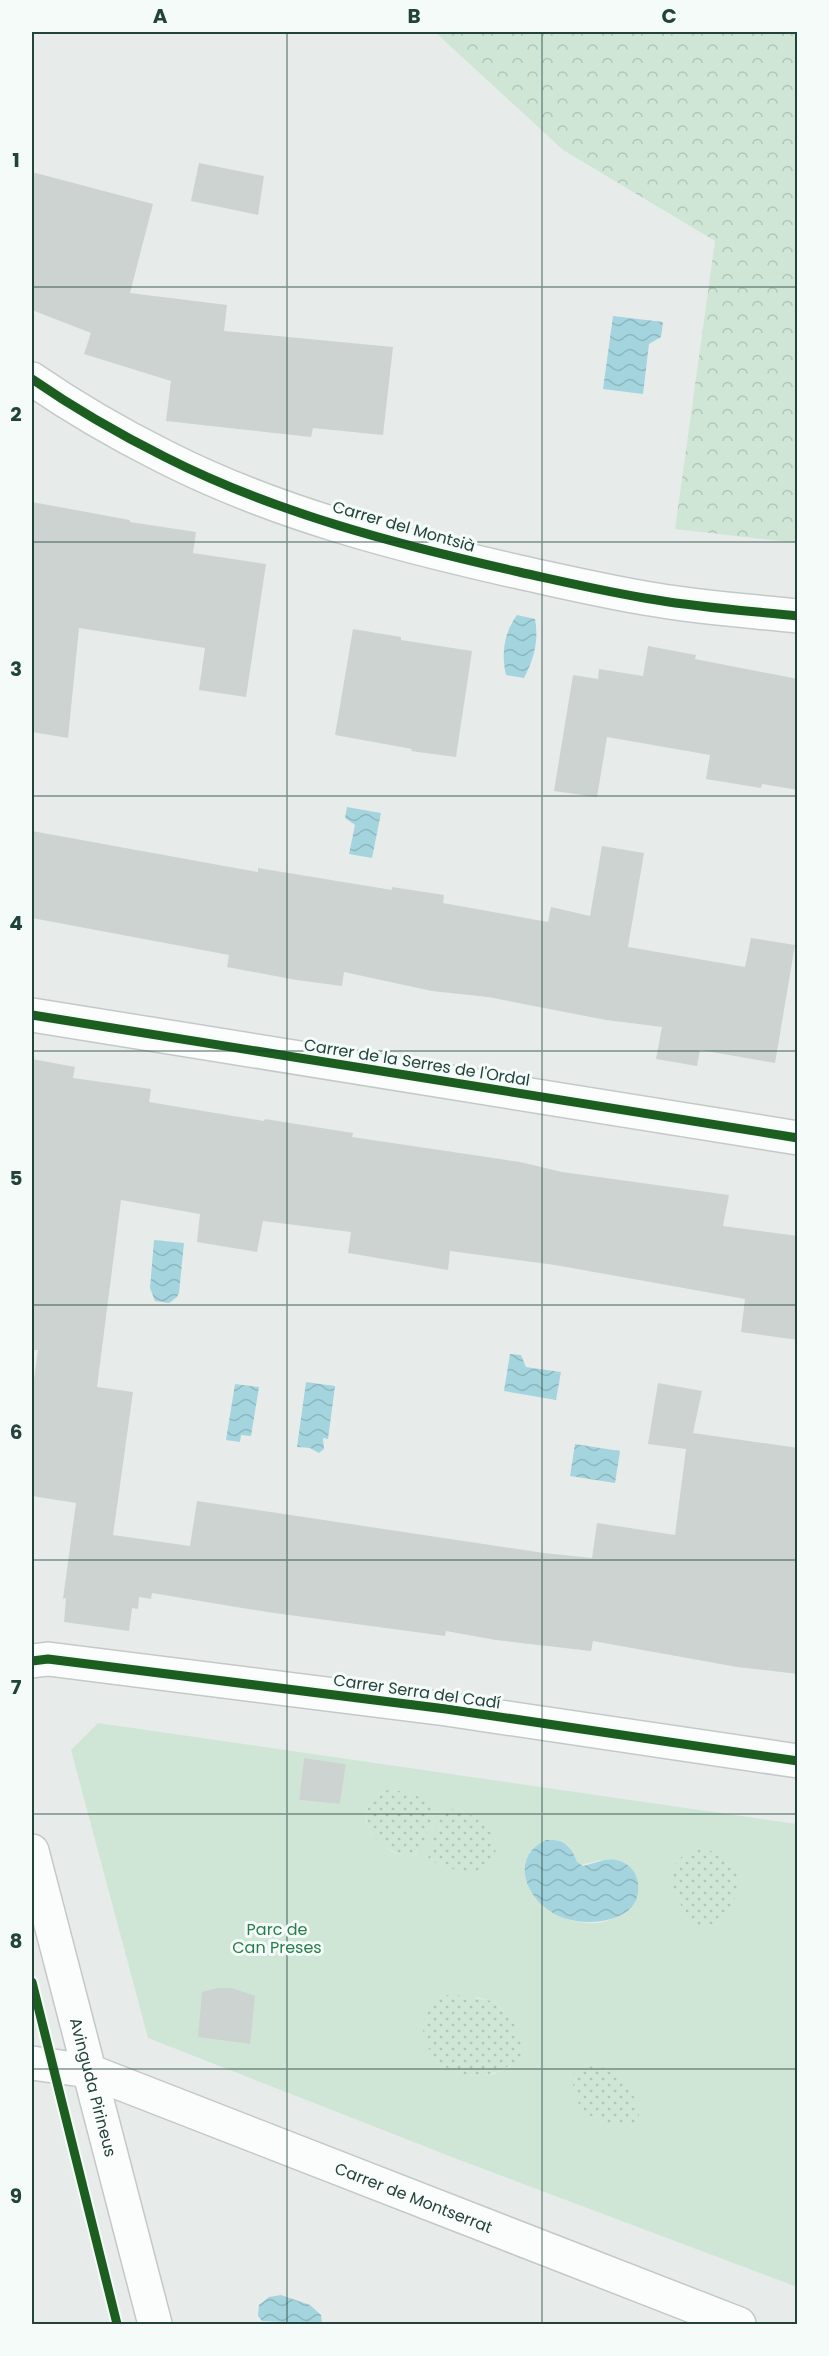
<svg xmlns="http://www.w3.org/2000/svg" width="829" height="2356" viewBox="0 0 829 2356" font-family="Poppins,sans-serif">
	<defs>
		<pattern id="forest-crowns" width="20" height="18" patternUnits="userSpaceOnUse" patternTransform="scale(1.5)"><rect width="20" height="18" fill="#cfe6d7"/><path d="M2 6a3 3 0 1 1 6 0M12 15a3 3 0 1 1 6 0" fill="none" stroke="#b1c6b9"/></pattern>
		<pattern id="garden-dots" width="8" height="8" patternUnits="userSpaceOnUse" patternTransform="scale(1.5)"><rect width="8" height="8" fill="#cfe6d7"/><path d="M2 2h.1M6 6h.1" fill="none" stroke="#b1c6b9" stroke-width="1.8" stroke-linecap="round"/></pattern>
		<pattern id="water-waves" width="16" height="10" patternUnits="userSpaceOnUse" patternTransform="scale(1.5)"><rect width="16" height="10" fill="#a4d4de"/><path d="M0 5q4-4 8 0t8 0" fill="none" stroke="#8db7bf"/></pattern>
	</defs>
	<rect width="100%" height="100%" fill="#e7ecea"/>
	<!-- green -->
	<path fill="#cfe6d7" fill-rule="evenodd" d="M98,1723l699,101v463l-340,-128 -309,-121 -77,-288zM304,1758l42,6 -6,40 -41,-4zM389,1789l44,26 -10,27 -7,13c-6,0 -14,1 -19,-1 -7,-2 -13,-9 -19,-14 -21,-20 -13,-39 11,-51zM546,1840c37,3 17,13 35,25l20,-5 18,56c-7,3 -14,6 -22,7 -15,1 -37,-4 -49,-13 -26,-19 -35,-55 -2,-70zM476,1997l16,4 19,17 -1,49 -17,7 -24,2z"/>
	<!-- forest -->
	<path fill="url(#forest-crowns)" d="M435,32h362v511l-122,-14 40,-288 -152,-91z"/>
	<!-- garden -->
	<g fill="url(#garden-dots)">
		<path d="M389,1789c17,3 31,6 45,17 -2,15 -7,36 -17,47 -15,16 -87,-35 -28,-64z"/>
		<path d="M451,1809c34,11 43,10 45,48l-14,15c-21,1 -35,-4 -54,-13l11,-42z"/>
		<path d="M705,1849c8,3 20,6 26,12 15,15 3,54 -15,62 -6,3 -13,2 -19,2 -26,-24 -42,-72 8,-76z"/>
		<path d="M450,1994l42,7 19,17 12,24 -2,16c-72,57 -136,-39 -71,-64z"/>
		<path d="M585,2066l21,2 27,26 6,21 -5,11c-35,0 -64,-12 -61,-52z"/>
	</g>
	<!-- water -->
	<g fill="url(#water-waves)">
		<path d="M613,316l50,6 -2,15 -12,7 -6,50 -40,-5z"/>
		<path d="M517,615l18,4c4,21 -1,40 -11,59l-18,-3c-5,-22 -2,-42 11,-60z"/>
		<path d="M347,807l34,6 -9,45 -23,-4 6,-29 -10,-7z"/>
		<path d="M154,1240l30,3 -5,50 -2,4 -8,6 -14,-2 -5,-13z"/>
		<path d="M510,1354l11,1 5,12 35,5 -5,28 -52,-9z"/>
		<path d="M306,1382l29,4 -7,53 -5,-1 1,11 -5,4 -9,-5 -13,-1z"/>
		<path d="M235,1384l24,3 -8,49 -10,-1 -1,7 -14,-2z"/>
		<path d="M575,1444l45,7 -5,32 -45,-7z"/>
		<path d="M546,1840c19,-1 25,6 31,22l6,4c17,-4 31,-13 47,1 8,7 10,21 7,30 -3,11 -12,17 -23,21 -20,7 -49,5 -66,-8 -26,-19 -35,-55 -2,-70z"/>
		<path d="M281,2295l29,10 11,10 1,9 -60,-3 -4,-5 1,-11 10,-8z"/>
	</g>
	<!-- building -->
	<g fill="#cdd3d1">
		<path d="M199,163l65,13 -6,39 -67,-14z"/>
		<path d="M32,172l121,32 -23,89 97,12 -3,26 169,16 -10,88 -70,-7 -2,9 -145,-16 5,-40 -87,-27 7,-21 -59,-23z"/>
		<path d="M32,502l98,18v2l66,10 -3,21 73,11 -20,133 -47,-7 6,-42 -126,-20 -11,110 -36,-6z"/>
		<path d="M353,629l48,8v3l71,11 -16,106 -45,-6 1,-2 -77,-14z"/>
		<path d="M648,646l48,9 -1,4 103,20v111l-36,-6 -1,4 -55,-9 4,-24 -103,-18 -10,60 -43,-6 19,-116 25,4 1,-10 44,7z"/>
		<path d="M32,831l226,41v-4l134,22v-3l52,8 -1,8 105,19 3,-15 39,9 12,-70 42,7 -16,94 117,20 6,-29 44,7 -20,118 -75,-13 -3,16 -41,-7 6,-32 -56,-7 -118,-23 -56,-6 -88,-19 -2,14 -46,-6 -69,-13 2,-12 -197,-37z"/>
		<path d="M32,1059l43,8 -2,11 78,11 -2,13 115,19 1,-2 88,14 -1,4 168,25 42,10 167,23 -6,31 75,10v104l-57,-8 4,-33 -190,-34 -105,-14 -2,19 -100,-17 3,-21 -88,-11 -6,31 -60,-10 3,-28 -79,-14 -24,187 36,5 -20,143 77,11 7,-45 347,52 48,5 5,-35 78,12 11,-86 -38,-5 10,-61 44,8 -9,42 105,15v226l-61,-7 -144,-26 -2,10 -95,-11 -50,-9 -1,5 -178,-24 -115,-19 -1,6 -12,-2 -1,12 -6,-1 -3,23 -65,-9 2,-24 -3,1 13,-96 -44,-7v-102l6,-44h-6z"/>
		<path d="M304,1758l42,6 -6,40 -41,-4z"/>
		<path d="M218,1988h14l23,8 -5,48 -52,-7 4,-45z"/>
	</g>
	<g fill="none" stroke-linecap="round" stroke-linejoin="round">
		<defs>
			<g id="minor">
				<path d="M32,379c42,29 87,55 133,78 110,56 234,88 354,115 46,10 92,21 138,28 46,8 94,11 141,16"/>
				<path d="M32,1015l766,123"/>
				<path d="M32,1661l16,-2 398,50 352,52"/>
				<path id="s1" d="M32,1851l123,473"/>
				<path id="s2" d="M32,2063l57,8 650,253"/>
			</g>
		</defs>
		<!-- minor casing -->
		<use href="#minor" stroke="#c4c9c7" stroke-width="36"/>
		<!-- minor -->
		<use href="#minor" stroke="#fbfcfc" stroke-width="33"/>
		<defs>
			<g id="cycleway">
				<path d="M32,379c42,29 87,55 133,78 110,56 234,88 354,115 46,10 92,21 138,28 46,8 94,11 141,16"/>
				<path d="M32,1015l766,123"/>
				<path d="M32,1661l16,-2 398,50 352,52"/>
				<path d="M32,1982l85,342"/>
			</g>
		</defs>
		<!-- cycleway casing -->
		<use href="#cycleway" stroke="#f5fbf8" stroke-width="13"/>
		<!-- cycleway -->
		<use href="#cycleway" stroke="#1b5e20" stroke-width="9"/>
	</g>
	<!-- grid -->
	<path fill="none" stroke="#21433b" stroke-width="1.5" stroke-opacity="0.55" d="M287,32v2292M542,32v2292M32,287h766M32,542h766M32,796h766M32,1051h766M32,1305h766M32,1560h766M32,1814h766M32,2069h766"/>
	<g text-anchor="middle" stroke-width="6" stroke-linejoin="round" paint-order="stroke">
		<!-- street labels -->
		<g font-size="16" fill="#21433b" stroke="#f5fbf8">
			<text transform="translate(404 526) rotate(16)" y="6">Carrer del Montsià</text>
			<text transform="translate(417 1062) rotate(9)" y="6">Carrer de la Serres de l'Ordal</text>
			<text transform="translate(417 1691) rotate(8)" y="6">Carrer Serra del Cadí</text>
			<text dy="6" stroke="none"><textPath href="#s1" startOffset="244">Avinguda Pirineus</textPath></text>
			<text dy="6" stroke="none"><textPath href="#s2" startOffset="406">Carrer de Montserrat</textPath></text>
		</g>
		<!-- park labels -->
		<g font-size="16" fill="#277e4b" stroke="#f5fbf8">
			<text x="277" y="1935">Parc de<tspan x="277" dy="18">Can Preses</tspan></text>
		</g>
	</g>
	<!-- border -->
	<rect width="829" height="2356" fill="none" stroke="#f5fbf8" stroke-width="66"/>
	<rect x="33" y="33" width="763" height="2290" fill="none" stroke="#21433b" stroke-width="2"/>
	<g font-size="20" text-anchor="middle" font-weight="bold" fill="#21433b">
		<text x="160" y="23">A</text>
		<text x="414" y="23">B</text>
		<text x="669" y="23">C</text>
		<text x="16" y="167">1</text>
		<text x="16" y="421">2</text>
		<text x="16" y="676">3</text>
		<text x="16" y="930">4</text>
		<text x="16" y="1185">5</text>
		<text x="16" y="1439">6</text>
		<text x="16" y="1694">7</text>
		<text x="16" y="1948">8</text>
		<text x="16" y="2203">9</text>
	</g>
</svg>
